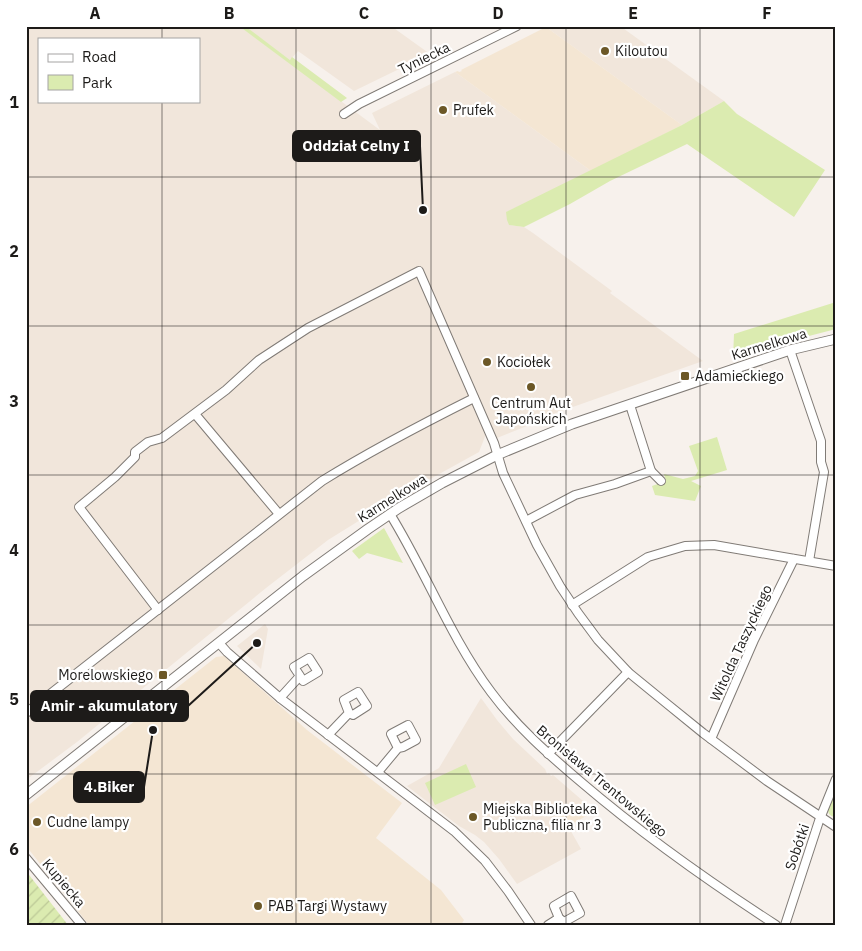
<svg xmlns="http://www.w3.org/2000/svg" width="862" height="951" viewBox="0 0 862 951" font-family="'IBM Plex Sans',sans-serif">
	<defs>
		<pattern id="garden-furrows" width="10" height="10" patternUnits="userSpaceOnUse" patternTransform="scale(1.25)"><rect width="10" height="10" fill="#dbebb0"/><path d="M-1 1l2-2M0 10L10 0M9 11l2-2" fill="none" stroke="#bcc997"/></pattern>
	</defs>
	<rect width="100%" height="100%" fill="#f7f1ec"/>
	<!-- built -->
	<g fill="#f1e6db" fill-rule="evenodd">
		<path d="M26,26h213l141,104 -8,-17 83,-41 136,99 -84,41 2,13 15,2 9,6 79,58 -2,2 93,68 -150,53 -26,8v4l-30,12 -4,-8 -7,4 -7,18 -85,47 -66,41 -62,48 -189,154 -51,38zM39,39h160v62h-160z"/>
		<path d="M244,26h147l39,28 -76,37 -56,-40 -8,9z"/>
		<path d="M548,26h72l104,75 -42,24 -136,-98z"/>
		<path d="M265,624l3,5 -7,40 -24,-23z"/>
		<path d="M481,698l16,22 16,19 32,30 2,5 2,-1 2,3 2,-1 30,26 -25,14 8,13 2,-2 13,23 -64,35 -18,-25 -15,-17 -9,-7 -16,-9 -52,-40 32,-18z"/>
	</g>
	<!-- industrial -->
	<g fill="#f4e6d3">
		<path d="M546,27l136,98 -91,46 -136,-99 3,-1 1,1 3,-1 -1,-1z"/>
		<path d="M224,656l83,74 95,73 -26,35 65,52 23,30 -3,5h-372l-63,-79v-39l190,-150z"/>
		<path d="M583,801l12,10 -30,17 -7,-13z"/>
	</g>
	<!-- green -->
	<g fill="#dbebb0">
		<path d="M239,26h6l45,34 2,-3 55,41 -6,4z"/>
		<path d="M724,101l13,13 88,56 -31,47 -107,-73 -77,37 -40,23 -46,23 -15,-2 -2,-5 -1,-8 176,-87z"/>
		<path d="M836,302v27l-58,15 -39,14h-6l1,-24z"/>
		<path d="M717,437l10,33 -36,11 10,5 -6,15 -40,-6 -3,-9 14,-5 -2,-7 19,5 12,-3 3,-5 -9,-25z"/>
		<path d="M384,528l19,35 -36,-10 -8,6 -7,-8z"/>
		<path d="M466,764l10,23 -41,18 -10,-22z"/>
		<path d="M836,790v28c-5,-2 -8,-3 -8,-9z"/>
	</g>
	<!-- garden -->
	<path fill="url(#garden-furrows)" d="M26,871l42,54h-42z"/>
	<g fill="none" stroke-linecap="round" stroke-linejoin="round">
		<defs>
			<g id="minor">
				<path d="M344,114l15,-10 158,-78"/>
				<path d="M790,350l31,91v21l3,10 -15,89"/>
				<path d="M195,414l84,100"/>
				<path d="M651,471l10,10"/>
				<path d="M390,514c36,58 60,123 101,178 26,35 57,62 90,90 62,53 127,99 195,143"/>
				<path d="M526,521l49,-26 40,-11 36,-13 -21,-66"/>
				<path d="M572,605l76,-48 37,-11 29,-1 122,21"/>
				<path d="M158,610l-79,-103 36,-30 20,-20v-5l13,-10 14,-4 64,-48 33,-30 49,-32 111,-57 75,172 9,30 34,72 23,41 18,27 20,27 30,32 38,31 37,30 64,48 69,46"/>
				<path d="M219,643l8,9 53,46 174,133 31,30 23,30 23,34"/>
				<path d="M280,698l20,-22 3,5 15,-9 -9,-14 -15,9 6,9"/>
				<path d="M26,713l296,-232c50,-31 100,-57 152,-83"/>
				<path d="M328,735l21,-22 4,2 14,-9 -9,-14 -14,8 5,13"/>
				<path d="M711,739l43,-99 40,-81"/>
				<path d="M548,754l80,-82"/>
				<path d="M378,772l20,-24 5,-1 13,-7 -8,-15 -17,9 7,14"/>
				<path d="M26,858l56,67"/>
				<path d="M548,925l11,-7 5,4 16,-9 -9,-17 -17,10 5,12"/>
				<path d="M785,925l34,-104 17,-42"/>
			</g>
			<path id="tertiary" d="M26,795l277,-219 65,-47 31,-21 43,-25 55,-28 75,-31 218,-74 46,-11"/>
		</defs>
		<!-- minor casing -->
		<use href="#minor" stroke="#807b76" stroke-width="10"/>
		<!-- tertiary casing -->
		<use href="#tertiary" stroke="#807b76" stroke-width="11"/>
		<!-- minor -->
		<use href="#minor" stroke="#fff" stroke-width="8"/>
		<!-- tertiary -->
		<use href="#tertiary" stroke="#fff" stroke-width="9"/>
	</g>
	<!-- grid -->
	<path fill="none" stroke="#1d1b19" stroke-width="1" stroke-opacity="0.55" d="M162,26v13M296,26v899M431,26v899M566,26v899M700,26v899M162,101v824M26,177h810M26,326h810M26,475h810M26,625h810M26,774h810"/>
	<!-- markers -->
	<g fill="#6c5827" stroke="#fff" stroke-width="2">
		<circle cx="605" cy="51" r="5"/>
		<circle cx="443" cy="110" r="5"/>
		<circle cx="487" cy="362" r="5"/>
		<rect x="680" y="371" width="10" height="10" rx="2.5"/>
		<circle cx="531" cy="387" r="5"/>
		<rect x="158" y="670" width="10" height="10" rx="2.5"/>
		<circle cx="473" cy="817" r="5"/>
		<circle cx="37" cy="822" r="5"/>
		<circle cx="258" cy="906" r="5"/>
	</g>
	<g text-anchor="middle" stroke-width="4.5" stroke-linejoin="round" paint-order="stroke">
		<!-- poi labels -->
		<g font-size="14" fill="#1d1b19" stroke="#fff" text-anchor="start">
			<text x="615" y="56">Kiloutou</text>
			<text x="453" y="115">Prufek</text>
			<text x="497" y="367">Kociołek</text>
			<text x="695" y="381">Adamieckiego</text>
			<text x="531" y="408" text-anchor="middle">Centrum Aut<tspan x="531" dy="16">Japońskich</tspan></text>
			<text x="153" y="680" text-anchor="end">Morelowskiego</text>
			<text x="483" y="814">Miejska Biblioteka<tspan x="483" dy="16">Publiczna, filia nr 3</tspan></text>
			<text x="47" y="827">Cudne lampy</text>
			<text x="268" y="911">PAB Targi Wystawy</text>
		</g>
		<!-- street labels -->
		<g font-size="14" fill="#1d1b19" stroke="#fff">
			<text transform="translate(424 58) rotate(-26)" y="5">Tyniecka</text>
			<text transform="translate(769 344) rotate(-17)" y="5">Karmelkowa</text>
			<text transform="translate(392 498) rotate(-32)" y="5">Karmelkowa</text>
			<text transform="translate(741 643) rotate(-65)" y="5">Witolda Taszyckiego</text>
			<text transform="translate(602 781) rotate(40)" y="5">Bronisława Trentowskiego</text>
			<text transform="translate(797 847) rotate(-71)" y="5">Sobótki</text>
			<text transform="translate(64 883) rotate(50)" y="5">Kupiecka</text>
		</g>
	</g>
	<!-- callouts -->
	<path fill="none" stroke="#1d1b19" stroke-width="2" d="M423 210L420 146M257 643L188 706M153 730L144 787"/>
	<g fill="#1d1b19" stroke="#fff" stroke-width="2">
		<circle cx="423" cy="210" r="5"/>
		<circle cx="257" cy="643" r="5"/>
		<circle cx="153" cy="730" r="5"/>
	</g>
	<g fill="#1d1b19" stroke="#1d1b19" stroke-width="2">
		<rect x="293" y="131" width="127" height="30" rx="5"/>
		<rect x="31" y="691" width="157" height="30" rx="5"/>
		<rect x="74" y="772" width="70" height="30" rx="5"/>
	</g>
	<g font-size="15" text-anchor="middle" font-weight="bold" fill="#fff">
		<text x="356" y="151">Oddział Celny I</text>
		<text x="109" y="711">Amir - akumulatory</text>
		<text x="109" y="792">4.Biker</text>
	</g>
	<!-- border -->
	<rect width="862" height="951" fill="none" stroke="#ffffff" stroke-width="55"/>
	<!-- legend -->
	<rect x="38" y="38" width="162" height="65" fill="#ffffff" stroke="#a5a4a3"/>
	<rect x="48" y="54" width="25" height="8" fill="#ffffff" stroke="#a5a4a3"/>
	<text x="82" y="62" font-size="15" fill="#1d1b19">Road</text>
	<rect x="48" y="75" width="25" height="15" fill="#dbebb0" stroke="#a5a4a3"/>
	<text x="82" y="88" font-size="15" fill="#1d1b19">Park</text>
	<rect x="28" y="28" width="806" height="896" fill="none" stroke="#1d1b19" stroke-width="2"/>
	<g font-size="16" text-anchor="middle" font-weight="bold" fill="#1d1b19">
		<text x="95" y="19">A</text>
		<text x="229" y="19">B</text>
		<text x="364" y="19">C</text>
		<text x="498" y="19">D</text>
		<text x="633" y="19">E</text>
		<text x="767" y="19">F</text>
		<text x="14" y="108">1</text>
		<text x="14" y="257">2</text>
		<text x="14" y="407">3</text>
		<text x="14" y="556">4</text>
		<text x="14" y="705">5</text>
		<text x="14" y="855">6</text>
	</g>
</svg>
